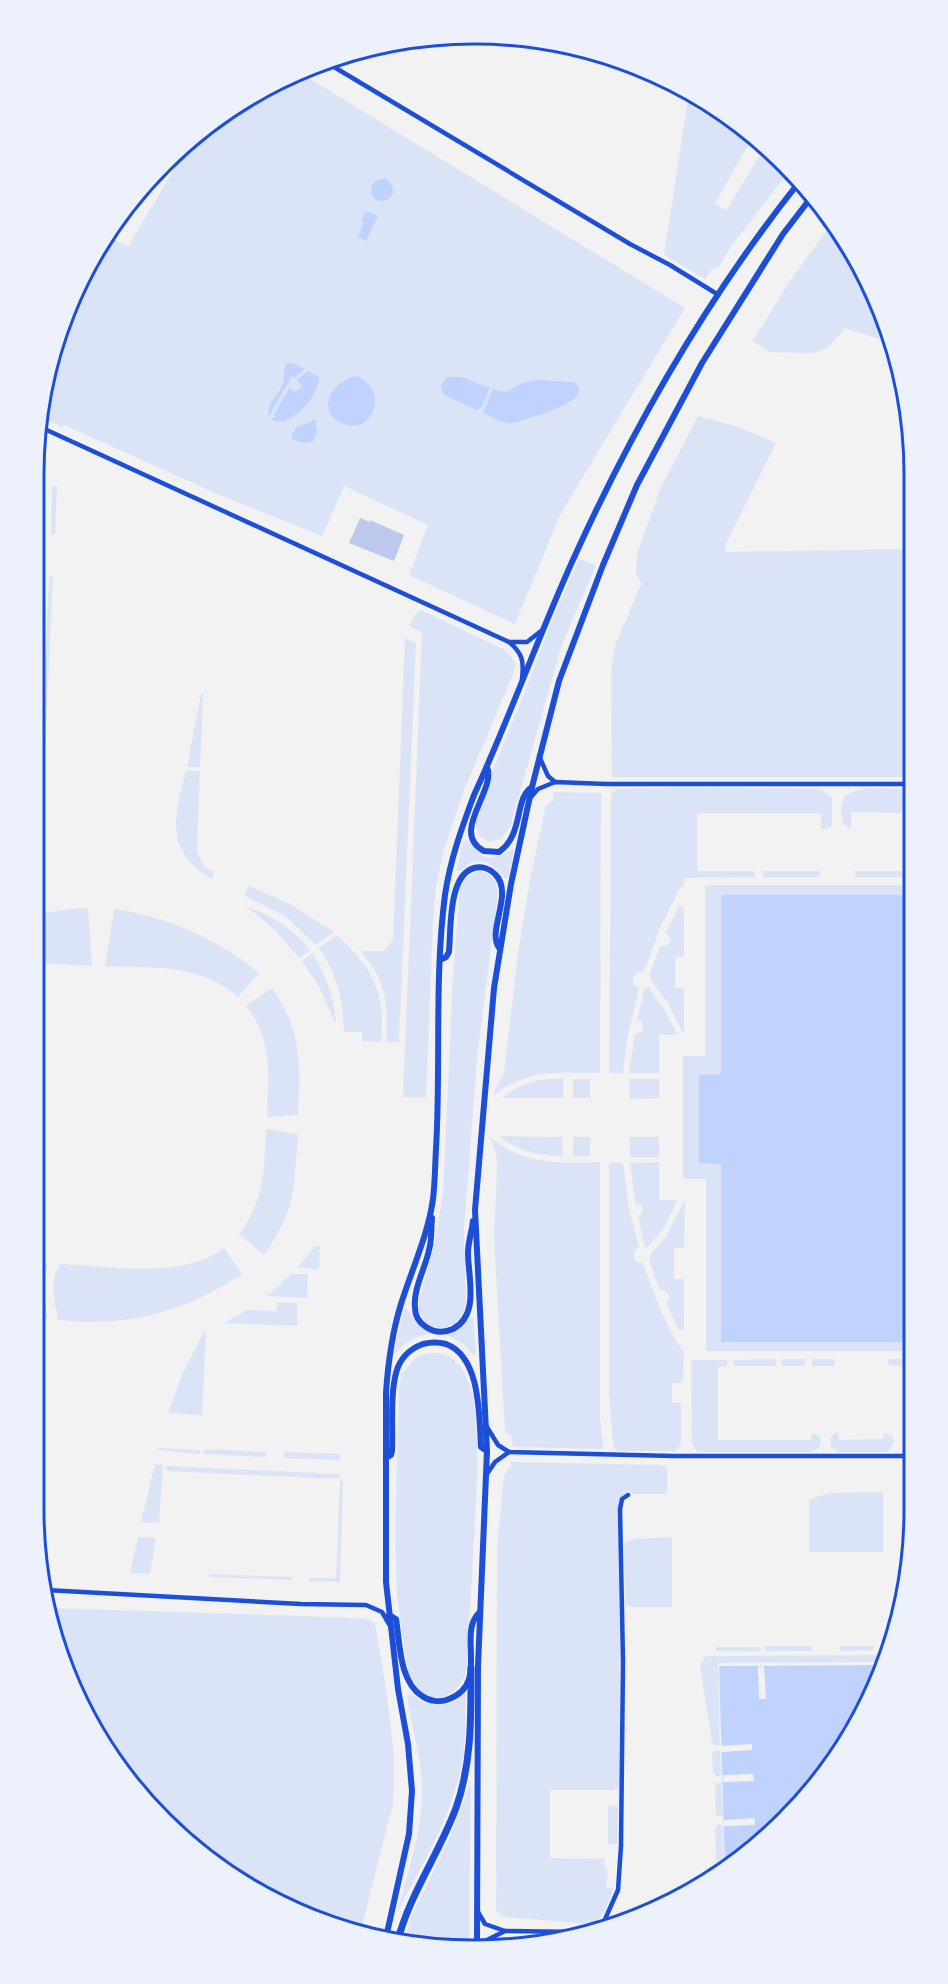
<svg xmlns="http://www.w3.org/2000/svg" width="948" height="1984" viewBox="0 0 948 1984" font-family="'Sofia Sans Condensed',sans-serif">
	<rect width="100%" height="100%" fill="#f2f2f2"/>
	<!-- green -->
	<g fill="#dbe4f7">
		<path d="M297,71l388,237 -124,205 -46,111 -106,-49 19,-50 -84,-39 -22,50 -107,-43 -153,-69 1,4 -24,-13 3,-27 25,-83 38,-71 23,13 46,-78 -9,-9 64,-53z"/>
		<path d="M689,93l-1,8 3,5 60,34 -36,63 11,8 39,-65 24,25 -57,74 -14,23 -6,1 -7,10 -41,-24z"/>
		<path d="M833,222l48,83 11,38 -47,-15 -18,20 -13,5 -44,-1 -17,-11 36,-59z"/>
		<path d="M698,416l40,11 38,16 -51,103v6l184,-3 3,-6v234h-300l-1,-106 4,-25 26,-62 -5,-11 1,-19 23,-65z"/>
		<path d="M52,486h5l-2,49 -4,-1z"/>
		<path d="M579,559l17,6 -35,82 -51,180 -9,12 -12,3 -10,-7 -4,-14 15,-44 41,-101 20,-53z"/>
		<path d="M49,576h4l-13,285 -7,2v-10l4,-11z"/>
		<path d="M421,610l84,40 10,12 -1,10 -50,118 -21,62 -7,34 -3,36 -7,176 -23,-1 19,-465 -13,-6 6,-12z"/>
		<path d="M405,638l11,5 -17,399h-13c2,-40 1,-58 -25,-91h23l9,-11z"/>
		<path d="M201,694h2l-3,73h-13z"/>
		<path d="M186,771h14l-3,82 8,14 9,5 -2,7c-48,-28 -38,-64 -26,-108z"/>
		<path d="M689,788l132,1 11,9v27l-3,3 -8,1v-16h-124v58h57l1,6 -71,1v7l-5,5 -18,36 -17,46h-6l-5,5v7l6,4 -12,51 -4,34h-14l2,-279 6,-5z"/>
		<path d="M900,789l12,4 1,35 -8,1 -1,-16 -53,-1v17l-7,-4c-14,-44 28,-36 56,-36z"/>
		<path d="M553,792l48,1 -1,280c-41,0 -73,-5 -107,23 1,-7 8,-15 11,-23l14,-120 13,-78 15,-70 7,-4z"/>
		<path d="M467,839c14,19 23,25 45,10l2,1 -6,28 -2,1c-14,-17 -27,-26 -45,-8h-5l7,-29z"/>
		<path d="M478,871c15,1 18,9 20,22l-21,166 -13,171 2,73 -5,14 -8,8 -10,3 -10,-1 -8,-6 -6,-9v-12l15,-54 9,-52 10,-221 7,-85 4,-9z"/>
		<path d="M763,871h57v6h-58z"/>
		<rect x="855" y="871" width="49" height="6"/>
		<path d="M705,885h208v10h-192v180h-22v88h22l1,179h192v9h-208v-172h-23v-123h22z"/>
		<path d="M249,886l41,18 44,28 -18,13 -31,-29 -40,-20z"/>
		<path d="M680,905l4,3v48l-9,1v31h9v47l-16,-32 -17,-23 -2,-5 11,-29h5l5,-4 -1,-7 -3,-3z"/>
		<path d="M246,906c27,10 46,22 64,44l-11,8 -23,-27z"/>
		<path d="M88,908l4,58 -59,-3v-48l35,-6z"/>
		<path d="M114,909c55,8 102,29 145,64l-21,24c-38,-34 -86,-29 -133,-31z"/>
		<path d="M337,935c36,34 49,56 44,107l-19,-1v-9h-18c-1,-29 -7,-60 -25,-84z"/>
		<path d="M313,953c13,23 21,44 23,71l-18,-39 -16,-24z"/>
		<path d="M648,987l16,22 14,26h-19v38h-30l6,-39 6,-2 2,-6 -1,-4 -5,-3 8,-31z"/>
		<path d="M272,988c31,46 28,74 26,127l-31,2c1,-41 7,-76 -21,-111z"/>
		<path d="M563,1078v20h-61c18,-16 38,-19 61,-20z"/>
		<rect x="573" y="1079" width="17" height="19"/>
		<path d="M629,1079h30v19l-29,1z"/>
		<path d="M266,1129l32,5c-4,51 -2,78 -34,121l-25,-21c26,-34 25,-64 27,-105z"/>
		<path d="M499,1136l63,1 1,19c-24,0 -46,-5 -64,-20z"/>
		<path d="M490,1137c35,29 67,26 110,25v254l3,33 -90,-2 -2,-11 -6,-4 -11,-192 3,-72 -1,-15z"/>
		<rect x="573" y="1137" width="17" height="19"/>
		<rect x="630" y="1137" width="29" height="20"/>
		<path d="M659,1162v38h18l-12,26 -18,22 -2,-1 -7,-31 4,-3v-7l-7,-3 -5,-40z"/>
		<path d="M609,1163h14l6,47 10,37c-6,4 -7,10 -2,15l6,1c6,18 28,78 41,88l-1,29 -3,3h-8v20h9v40l-2,5 -4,3h-57l-3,-2 -2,-4 -4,-51z"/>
		<path d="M685,1200l-1,48h-10v31h10v50l-5,2 -13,-28 3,-3v-5l-4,-4 -5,-1 -11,-30 2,-6 14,-16z"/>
		<path d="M315,1246h5l-1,23 -22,-1z"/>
		<path d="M224,1248l18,26c-56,38 -117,54 -184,46 -3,-19 -10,-38 2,-56 48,2 124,16 164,-16z"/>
		<path d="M33,1263l15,1 -6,23 6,31 -15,-3z"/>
		<path d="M291,1274h17l-1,24 -40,-2z"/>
		<path d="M278,1302l19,1v23l-73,-3 23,-13 29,1z"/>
		<path d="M406,1308l10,14 17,11c-15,3 -27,7 -37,20l-2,-1 10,-43z"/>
		<path d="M471,1317h2l3,37 -2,2c-8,-11 -18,-18 -31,-22l14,-5z"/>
		<path d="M204,1332h2l-4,83 -34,-2 15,-41z"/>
		<path d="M439,1353l10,3 12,11 7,14 5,14 3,32 2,37 -11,203c-8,37 -44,42 -59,5l-11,-76 -2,-66 4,-143 3,-13 13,-16 9,-4z"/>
		<path d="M776,1359v7h-42v-6z"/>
		<rect x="782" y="1359" width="23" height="7"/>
		<rect x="812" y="1359" width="22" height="7"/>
		<path d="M888,1359h26l1,93 -7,-2 -5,-7v-77l-15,-1z"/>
		<path d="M691,1360h36v6l-9,1v73h93l1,-7 7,3 2,6 -2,6 -9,4h-109l-6,-2 -3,-7z"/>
		<path d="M835,1433h3l1,7 44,-1 1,-6 8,3 2,5 -4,9 -4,2h-48l-7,-5 -1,-8z"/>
		<path d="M159,1448l41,2v4l-42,-4z"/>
		<path d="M204,1449l62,3v5l-62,-3z"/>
		<path d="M284,1452l56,2v6l-56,-2z"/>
		<path d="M511,1462l151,3 5,4v22l-4,3h-36l-6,3 -2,5 1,281 -2,5 -4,2h-64v68l57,1 -4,4 5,8 -2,16 7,1c-4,15 -8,28 -22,36l-85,-7 -6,-2 -4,-6 1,-361 7,-72 3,-6 4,-3z"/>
		<path d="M155,1464l8,1 -4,58 -18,-1z"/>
		<path d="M166,1466l174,8v5l-174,-8z"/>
		<path d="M340,1481h3l-3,101 -31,-1v-3h27z"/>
		<path d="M883,1492v60h-74v-52l19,-7z"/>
		<path d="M138,1537l18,1 -6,36 -20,-1z"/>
		<path d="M672,1537v70h-40l-7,-2 -1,-58 2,-5 7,-3z"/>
		<path d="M209,1574l83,3 -1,3 -82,-3z"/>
		<path d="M49,1608l282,9 36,2 8,4 12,73 7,60 -1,48 -33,130 -55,-17 -76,-40 -105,-98 -67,-127z"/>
		<rect x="765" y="1646" width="47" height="5"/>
		<path d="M840,1646h34v4l-34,1z"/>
		<rect x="716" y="1647" width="45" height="4"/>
		<path d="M889,1655l-3,7 -168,1 2,82h-6l-2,-2 -12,-78 6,-9z"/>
		<path d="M466,1693c-1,18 0,37 -2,55 -6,60 -41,113 -67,165 10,-39 25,-80 25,-121 0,-33 -11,-64 -15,-96l4,-2c18,15 37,15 55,-1z"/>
		<path d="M717,1750l3,1 1,25h-5l-3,-3 -1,-20z"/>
		<path d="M471,1781l-2,164 -65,-2 7,-26 40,-82z"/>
		<path d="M716,1783h5l2,33h-7l-1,-28z"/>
		<path d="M608,1805l10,1 -1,38h-9z"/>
		<path d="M720,1824l3,3 1,45 -7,4 -2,-47 2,-4z"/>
	</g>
	<!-- water -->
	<g fill="#bfd3fe">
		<circle cx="382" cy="190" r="11"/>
		<path d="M366,211l12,5 -12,25 -8,-4 5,-14 -2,-2z"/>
		<path d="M293,363l12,6 -11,9 -2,-2 -23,40c-3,-11 8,-21 13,-30 4,-8 0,-15 5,-23z"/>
		<path d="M308,371l11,6c0,19 -29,54 -49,42l5,-2 -1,-2 15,-27 5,4 8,-5 -5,-7z"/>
		<path d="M357,376c35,15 13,64 -17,46 -4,-2 -9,-5 -10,-10 -8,-17 12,-34 27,-36z"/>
		<path d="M448,377h14l28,11 -9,20 -5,2 -33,-16 -2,-9z"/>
		<path d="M538,380l36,2 5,6c0,4 0,6 -3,9 -8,9 -53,25 -66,26 -9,0 -19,-6 -27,-10l10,-24 13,3 16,-9z"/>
		<path d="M313,420h3l1,12 -4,10 -9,1 -11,-3 -2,-6 5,-6z"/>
		<path d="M721,895h192l1,447h-193v-178l-22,-1v-88l22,-1z"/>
		<path d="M885,1665l-4,14 -76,122 -63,59 -17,10 -6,-204z"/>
	</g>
	<!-- pier -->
	<g fill="#f2f2f2">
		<path d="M764,1666l2,33h-7l-1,-32z"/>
		<path d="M752,1744v6l-30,2 -1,-6z"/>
		<path d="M753,1774l1,7 -31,1v-7z"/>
		<path d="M755,1818v7l-31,1v-6z"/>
	</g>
	<!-- building -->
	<path fill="#bdc9ec" d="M360,518l10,4v-2l34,15 -10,26 -45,-18z"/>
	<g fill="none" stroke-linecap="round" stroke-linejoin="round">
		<!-- minor -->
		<g stroke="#1d4ed8" stroke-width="4.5">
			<path d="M324,61l306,183 40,21 47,29"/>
			<path d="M38,426l471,216c14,12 15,19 13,37"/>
			<path d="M509,642h18l14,-11"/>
			<path d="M539,756l9,20 7,6"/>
			<path d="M531,797l7,-8 17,-7 51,2h306"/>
			<path d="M487,1427l11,18 11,7 164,4h242"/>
			<path d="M487,1474l8,-12 14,-10"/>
			<path d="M46,1590l255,14 65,1 16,7 7,12"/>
			<path d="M478,1912l7,12 20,7 76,1"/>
			<path d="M602,1926l16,-36 3,-44 2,-184 -3,-153 2,-10 6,-4"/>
			<path d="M482,1946l3,-5 20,-10"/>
		</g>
		<!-- secondary -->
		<g stroke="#1d4ed8" stroke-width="6">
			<path d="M487,767c10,23 -38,66 -3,84l15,1c25,-17 15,-54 33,-65"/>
			<path d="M440,960l6,-3 3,-5c2,-22 -1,-77 25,-84 8,-2 16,1 21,6 20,19 -10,59 5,75"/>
			<path d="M432,1218c-1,10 0,22 -3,32 -4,19 -16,39 -14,58 0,9 5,15 11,19 9,6 18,6 27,2 27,-14 15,-52 15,-76 0,-11 4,-22 5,-32"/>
			<path d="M386,1458l5,-3 1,-4c1,-25 -2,-54 4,-78 4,-15 13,-24 27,-29 8,-2 15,-2 23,0 35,13 33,72 35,103l6,4"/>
			<path d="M389,1615l7,4c4,24 3,62 26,77 7,5 18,7 27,3 41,-15 8,-65 30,-86"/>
			<path d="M385,1942l24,-108 3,-43 -4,-47 -10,-55 -12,-107v-189c2,-30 6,-60 15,-89 11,-35 27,-69 32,-105 2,-16 2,-33 3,-50 5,-84 -2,-170 9,-254 5,-35 17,-68 29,-100 37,-80 66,-164 103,-244 60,-131 133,-257 223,-370"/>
			<path d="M477,1945l1,-279 9,-215 -12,-241 19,-222 17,-104 21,-97 27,-106 44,-116 34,-80 65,-122 81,-129 30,-39"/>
		</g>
		<!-- primary -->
		<path stroke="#1d4ed8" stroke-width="7" d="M397,1943c13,-50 41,-87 59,-135 16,-45 15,-92 15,-140"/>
	</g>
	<!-- crop -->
	<path d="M0 0H948V1984H0ZM474 44H474A430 430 0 0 1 904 474V1510A430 430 0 0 1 474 1940H474A430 430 0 0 1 44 1510V474A430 430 0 0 1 474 44Z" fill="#edf1fc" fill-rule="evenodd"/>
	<path fill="none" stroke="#1d4ed8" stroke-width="3" d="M474 44H474A430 430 0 0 1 904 474V1510A430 430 0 0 1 474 1940H474A430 430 0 0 1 44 1510V474A430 430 0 0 1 474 44Z"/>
</svg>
